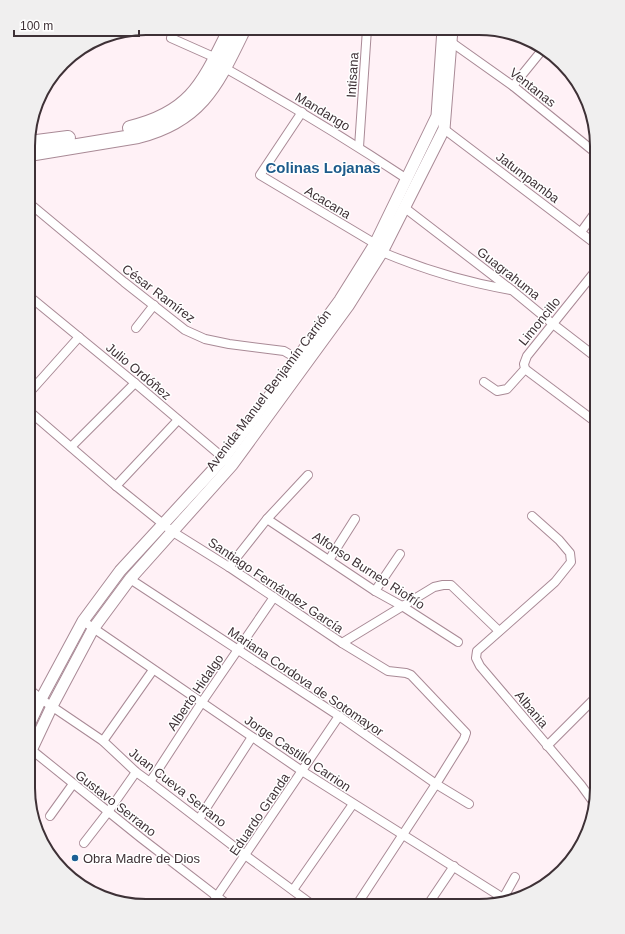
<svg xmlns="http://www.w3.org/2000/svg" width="625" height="934" viewBox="0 0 625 934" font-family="Helvetica,sans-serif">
	<rect width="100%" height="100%" fill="#fff1f6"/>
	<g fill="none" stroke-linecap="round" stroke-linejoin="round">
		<defs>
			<g id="street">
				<path d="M174,28l-3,10 45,20"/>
				<path d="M451,42l62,44 84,68"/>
				<path d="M225,68c62,35 123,72 182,111"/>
				<path d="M513,86l30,-37"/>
				<path d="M302,112l-42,63 119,71"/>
				<path d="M444,129l153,116"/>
				<path d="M359,147l8,-118"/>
				<path d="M29,203l95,79 61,48 20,9 24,5 55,7 12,7"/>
				<path d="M405,208l108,83 40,33 44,34"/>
				<path d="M581,232l16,-22"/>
				<path d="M382,252c43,18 82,30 129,38"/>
				<path d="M29,296l106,87 92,78"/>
				<path d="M136,328l18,-23"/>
				<path d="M525,369l72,54"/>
				<path d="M484,382l13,9 10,-2 18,-20 -1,-5 3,-8 70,-87"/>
				<path d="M29,393l50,-56"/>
				<path d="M29,411l87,75 57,46 56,35 113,76 46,28 18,2 5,2 55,58 -2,6 -28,45 -80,122"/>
				<path d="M71,447l64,-64"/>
				<path d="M116,486l62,-66"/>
				<path d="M532,516l27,24 11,13 1,9 -16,20 -78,69 -1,7 4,8 101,119 13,18"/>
				<path d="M267,519l108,72 27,15 56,36"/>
				<path d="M329,560l26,-41"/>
				<path d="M229,567l38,-48 41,-44"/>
				<path d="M130,579l209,137 97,68 33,20"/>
				<path d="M375,591l25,-37"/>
				<path d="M83,621l219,150 201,127"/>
				<path d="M342,643l92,-56 9,-2h8l48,46"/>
				<path d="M28,688l13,11 62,42 33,31 14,10 95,73 69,51"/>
				<path d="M103,741l50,-71"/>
				<path d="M547,746l50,-50"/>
				<path d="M28,747l113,91 87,67"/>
				<path d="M150,782l52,-80 72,-105"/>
				<path d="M50,816l23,-32"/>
				<path d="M199,819l53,-82"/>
				<path d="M84,843l24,-31 28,-40"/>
				<path d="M293,890l60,-86"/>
				<path d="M501,902l14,-25"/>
				<path d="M211,905l128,-189"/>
				<path d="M427,906l27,-40"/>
			</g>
			<g id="secondary">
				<path d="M28,727l13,-28 42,-78 37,-50 104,-113 116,-158 35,-56 62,-128 6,-87"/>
				<path d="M28,757l24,-51 41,-77 37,-50 102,-114 116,-159 34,-54 62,-123 8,-100"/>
			</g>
			<g id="highway">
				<path d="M130,128c63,-15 74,-46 101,-100"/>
				<path d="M29,143l39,-5"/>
				<path d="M29,154l109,-18c64,-16 79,-53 106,-108"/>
			</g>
		</defs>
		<!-- street casing -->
		<use href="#street" stroke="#a98a96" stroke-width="10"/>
		<!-- secondary casing -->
		<use href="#secondary" stroke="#a98a96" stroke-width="13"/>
		<!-- highway casing -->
		<use href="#highway" stroke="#a98a96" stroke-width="16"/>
		<!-- street -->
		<use href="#street" stroke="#fff" stroke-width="8"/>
		<!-- secondary -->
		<use href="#secondary" stroke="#fff" stroke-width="11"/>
		<!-- highway -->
		<use href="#highway" stroke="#fff" stroke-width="14"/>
	</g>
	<!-- markers -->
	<circle fill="#1c6095" stroke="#fff" stroke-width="1.5" cx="75" cy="858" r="4"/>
	<g text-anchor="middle" stroke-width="3" stroke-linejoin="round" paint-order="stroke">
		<!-- street labels -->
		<g font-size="13" fill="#3e3136" stroke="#fff">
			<text transform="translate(352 75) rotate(-86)" y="5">Intisana</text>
			<text transform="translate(533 87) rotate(38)" y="5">Ventanas</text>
			<text transform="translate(323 111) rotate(31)" y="5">Mandango</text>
			<text transform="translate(528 177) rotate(37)" y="5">Jatumpamba</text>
			<text transform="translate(328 202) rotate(31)" y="5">Acacana</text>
			<text transform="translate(509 273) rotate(38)" y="5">Guagrahuma</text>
			<text transform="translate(159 293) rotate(37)" y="5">César Ramírez</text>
			<text transform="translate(539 321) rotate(-51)" y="5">Limoncillo</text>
			<text transform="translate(139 371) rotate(40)" y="5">Julio Ordóñez</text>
			<text transform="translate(268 390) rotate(-53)" y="5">Avenida Manuel Benjamín Carrión</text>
			<text transform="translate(369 570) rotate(33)" y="5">Alfonso Burneo Riofrío</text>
			<text transform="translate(276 585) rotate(34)" y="5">Santiago Fernández García</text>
			<text transform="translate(306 681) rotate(34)" y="5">Mariana Cordova de Sotomayor</text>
			<text transform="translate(195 692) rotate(-56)" y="5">Alberto Hidalgo</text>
			<text transform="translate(532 709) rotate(50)" y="5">Albania</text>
			<text transform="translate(298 753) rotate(34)" y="5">Jorge Castillo Carrion</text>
			<text transform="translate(178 787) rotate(38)" y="5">Juan Cueva Serrano</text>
			<text transform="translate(116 803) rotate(38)" y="5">Gustavo Serrano</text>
			<text transform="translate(259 814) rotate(-56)" y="5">Eduardo Granda</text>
		</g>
		<!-- poi labels -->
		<g font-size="13" fill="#3e3136" stroke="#fff" text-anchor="start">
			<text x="83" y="863">Obra Madre de Dios</text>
		</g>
		<!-- quarter labels -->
		<g font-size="15" font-weight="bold" fill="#1e5b8b" stroke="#fff">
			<text x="323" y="173">Colinas Lojanas</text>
		</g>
	</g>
	<!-- crop -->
	<path d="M0 0H625V934H0ZM146 35H479A111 111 0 0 1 590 146V788A111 111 0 0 1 479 899H146A111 111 0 0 1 35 788V146A111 111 0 0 1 146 35Z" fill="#f0efef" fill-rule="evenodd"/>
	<path fill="none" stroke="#3e3136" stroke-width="2" d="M146 35H479A111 111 0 0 1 590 146V788A111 111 0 0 1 479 899H146A111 111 0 0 1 35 788V146A111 111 0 0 1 146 35Z"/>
	<!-- scale -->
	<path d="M14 30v6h125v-6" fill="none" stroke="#3e3136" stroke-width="2"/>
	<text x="20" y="30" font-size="12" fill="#3e3136" stroke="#ffffff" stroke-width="3" paint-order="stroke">100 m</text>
</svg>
